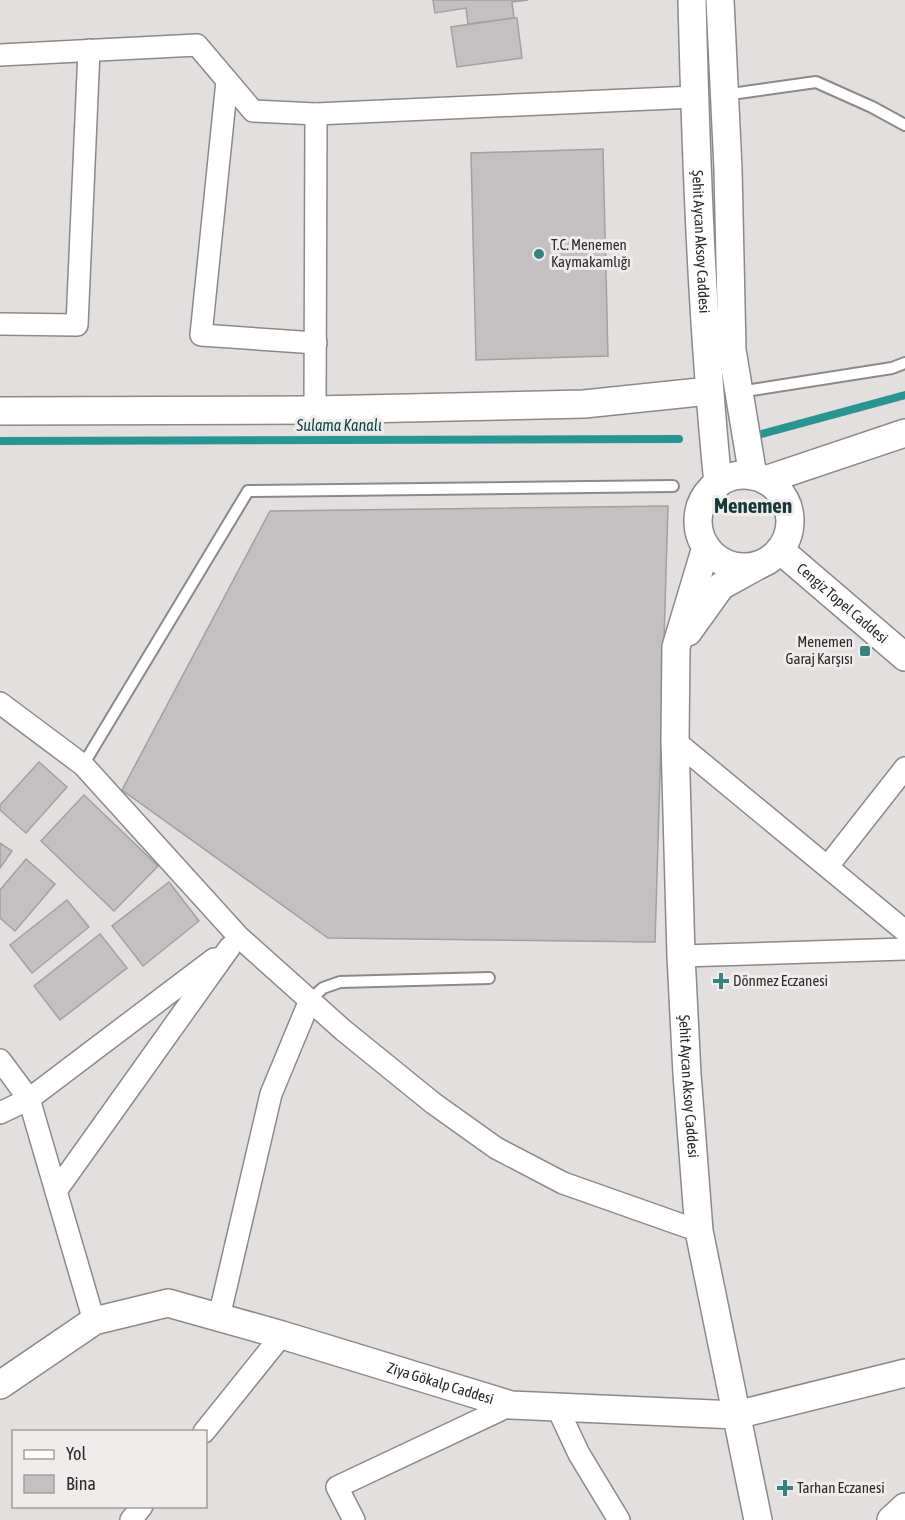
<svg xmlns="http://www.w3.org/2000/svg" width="905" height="1520" viewBox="0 0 905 1520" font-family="'Asap Condensed',sans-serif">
	<rect width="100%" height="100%" fill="#e3dfdf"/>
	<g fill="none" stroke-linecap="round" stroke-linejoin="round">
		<!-- stream -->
		<g stroke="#299593" stroke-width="8">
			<path d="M758,435l147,-40"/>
			<path d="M0,441l679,-2"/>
		</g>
	</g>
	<!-- building -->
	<g fill="#c4bfc0" stroke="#a49fa0" stroke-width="1.5">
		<path d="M433,0h95l-16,2 2,16 -46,6 -2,-16 -31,5z"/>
		<path d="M514,18h3l5,40 -65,9 -6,-40z"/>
		<path d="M603,149l5,207 -132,4 -5,-207z"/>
		<path d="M668,506l-13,436 -327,-4 -206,-148 148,-279z"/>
		<path d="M39,762l28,25 -41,46 -26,-23v-5z"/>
		<path d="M84,795l74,71 -44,45 -73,-70z"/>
		<path d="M0,843l12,8 -12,17z"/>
		<path d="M26,859l29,25 -40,47 -15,-13v-28z"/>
		<path d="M169,882l30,39 -56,45 -31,-40z"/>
		<path d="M67,900l22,27 -57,46 -22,-28z"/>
		<path d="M100,934l27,34 -67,52 -26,-34z"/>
	</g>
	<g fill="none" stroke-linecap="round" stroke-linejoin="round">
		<defs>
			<g id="service">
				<path d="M724,95l92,-13 56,25 33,18"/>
				<path d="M739,392l153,-24 13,-5"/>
				<path d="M83,765l165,-274 425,-5"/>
				<path d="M310,1000l13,-12 17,-6 149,-4"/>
			</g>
			<g id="minor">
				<path d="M0,55l197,-10 56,66 63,3 378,-17"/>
				<path d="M227,81l-26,254 115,8"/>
				<path d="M0,324l77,1 12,-275"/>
				<path d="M315,410l1,-296"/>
				<path d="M0,703l83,62 156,172 104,93 90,73 63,45 67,35 136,48"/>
				<path d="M675,741l230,190"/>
				<path d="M828,866l77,-98"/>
				<path d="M681,956l224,-7"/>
				<path d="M0,1060l29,39 65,222"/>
				<path d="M0,1113l29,-14 185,-140"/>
				<path d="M56,1191l174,-244"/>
				<path d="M219,1317l52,-223 39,-94"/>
				<path d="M557,1407l22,47 40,66"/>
				<path d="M204,1432l78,-97"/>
				<path d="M131,1520l11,-14"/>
				<path d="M354,1520l-17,-33 174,-82"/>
			</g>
			<g id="tertiary">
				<path id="s1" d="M692,0c4,161 10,323 26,484"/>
				<path d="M720,0l8,169 4,181 21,126"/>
				<path d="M0,411l315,-1 269,-6 125,-13"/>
				<circle cx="744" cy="521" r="46"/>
				<path d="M765,480l140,-47"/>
				<path id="s2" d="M706,547l-30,100 -1,94 6,215 6,118 12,157 59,289"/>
				<path id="s3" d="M780,550l125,107"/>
				<path d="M688,632l33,-46 38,-21"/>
				<path id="s4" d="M0,1385l94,-64 74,-18 114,32 229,70 225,10 169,-42"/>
				<path d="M891,1520l14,-13"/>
			</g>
		</defs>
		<!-- service casing -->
		<use href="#service" stroke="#8d898a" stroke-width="14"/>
		<!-- minor casing -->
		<use href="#minor" stroke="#8d898a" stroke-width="24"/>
		<!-- tertiary casing -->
		<use href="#tertiary" stroke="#8d898a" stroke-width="30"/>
		<!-- service -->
		<use href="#service" stroke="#fff" stroke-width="10"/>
		<!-- minor -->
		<use href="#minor" stroke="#fff" stroke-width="21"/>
		<!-- tertiary -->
		<use href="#tertiary" stroke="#fff" stroke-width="27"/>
	</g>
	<!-- markers -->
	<g fill="#3a8280" stroke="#f1ecec" stroke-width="2">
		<circle cx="539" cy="254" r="6"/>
		<rect x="859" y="645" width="12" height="12" rx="3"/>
		<path d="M718 972h6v6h6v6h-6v6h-6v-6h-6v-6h6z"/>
		<path d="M782 1479h6v6h6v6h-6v6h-6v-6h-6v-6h6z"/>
	</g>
	<g text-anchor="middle" stroke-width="6" stroke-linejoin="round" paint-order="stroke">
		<!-- street labels -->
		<g font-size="15" fill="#2c2a2a" stroke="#f1ecec">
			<text dy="5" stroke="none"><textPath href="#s1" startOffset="242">Şehit Aycan Aksoy Caddesi</textPath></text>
			<text dy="5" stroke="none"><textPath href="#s3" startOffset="82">Cengiz Topel Caddesi</textPath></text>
			<text dy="5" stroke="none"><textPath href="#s2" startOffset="544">Şehit Aycan Aksoy Caddesi</textPath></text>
			<text dy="5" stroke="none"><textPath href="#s4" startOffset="474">Ziya Gökalp Caddesi</textPath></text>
		</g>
		<!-- poi labels -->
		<g font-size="15" fill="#2c2a2a" stroke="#f1ecec" text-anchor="start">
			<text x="551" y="250">T.C. Menemen<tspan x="551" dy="17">Kaymakamlığı</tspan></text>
			<text x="853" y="647" text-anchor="end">Menemen<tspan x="853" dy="17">Garaj Karşısı</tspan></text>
			<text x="733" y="986">Dönmez Eczanesi</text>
			<text x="797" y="1493">Tarhan Eczanesi</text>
		</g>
		<!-- water labels -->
		<g font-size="16" font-style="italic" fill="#0a4948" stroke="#f1ecec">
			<text x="339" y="431">Sulama Kanalı</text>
		</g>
		<!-- district labels -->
		<g font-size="21" font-weight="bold" fill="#173938" stroke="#f1ecec">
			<text x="753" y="513">Menemen</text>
		</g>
	</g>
	<!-- legend -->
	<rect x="12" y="1430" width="195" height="78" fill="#f1ecec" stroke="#a29e9e" stroke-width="1.5"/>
	<rect x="24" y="1450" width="30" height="9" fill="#ffffff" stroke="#a29e9e" stroke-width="1.5"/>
	<text x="66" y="1460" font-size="18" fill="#2c2a2a">Yol</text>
	<rect x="24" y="1475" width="30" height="18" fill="#c4bfc0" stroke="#a29e9e" stroke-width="1.5"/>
	<text x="66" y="1490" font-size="18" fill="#2c2a2a">Bina</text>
</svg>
